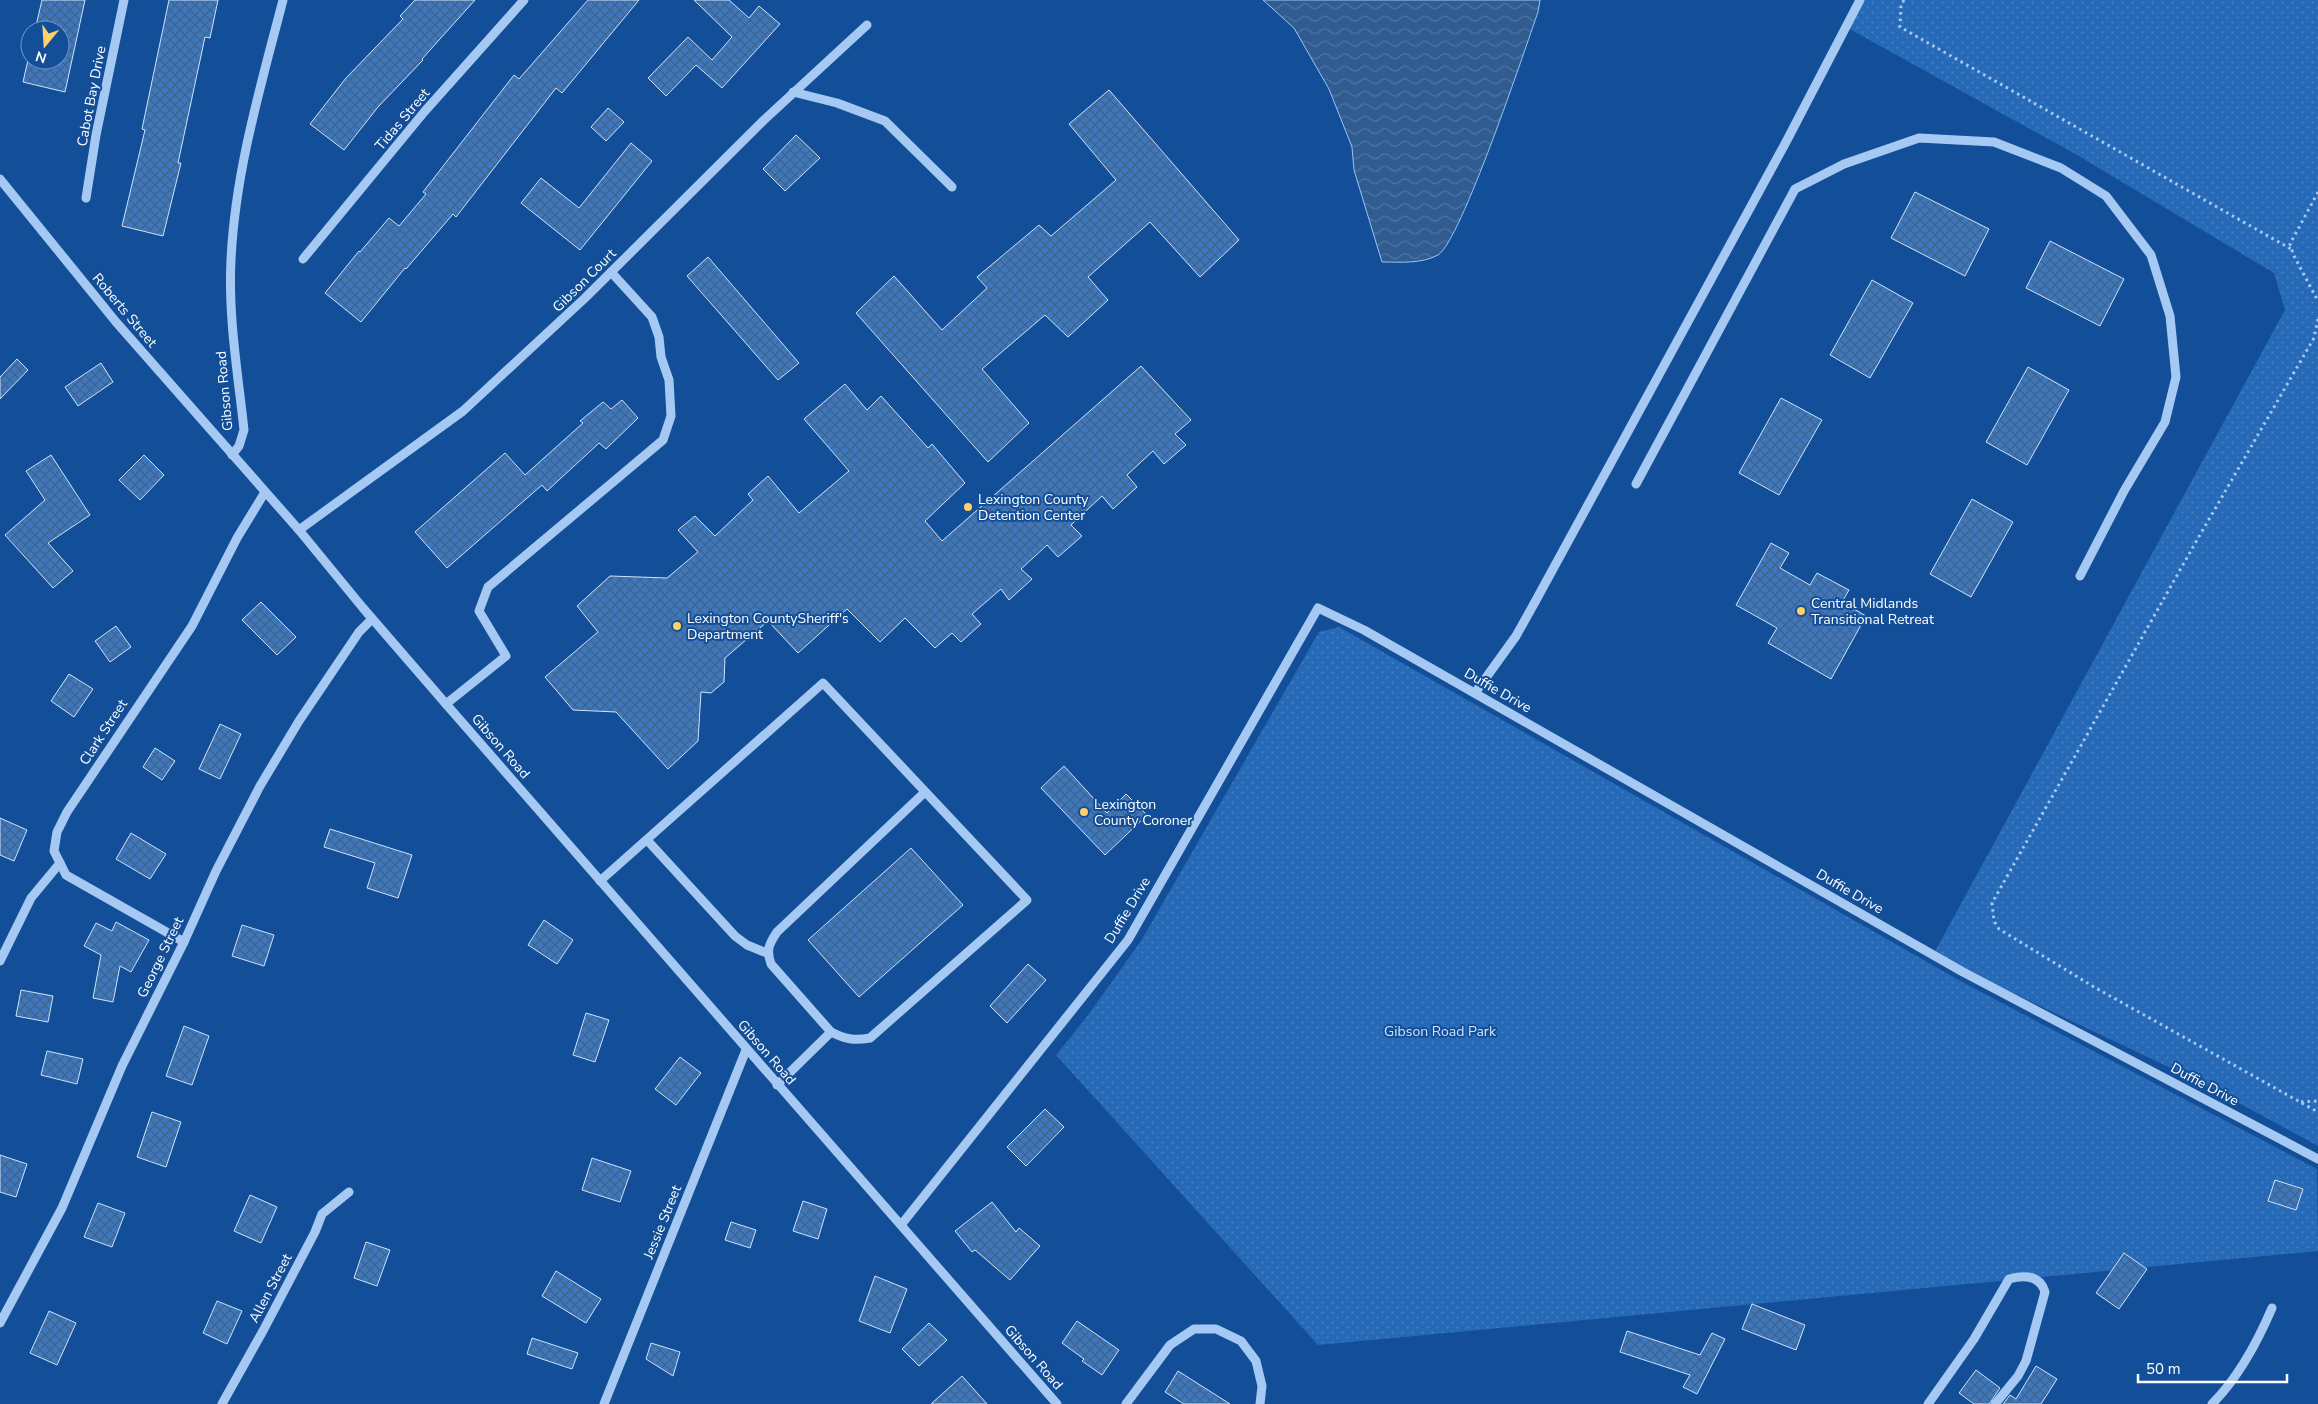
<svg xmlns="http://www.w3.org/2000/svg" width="2318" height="1404" viewBox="0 0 2318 1404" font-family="'Nunito Sans',sans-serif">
	<defs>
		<pattern id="park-dots" width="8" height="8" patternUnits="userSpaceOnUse" patternTransform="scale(1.25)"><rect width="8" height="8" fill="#2669b6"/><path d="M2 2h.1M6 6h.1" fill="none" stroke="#4780c1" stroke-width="1.8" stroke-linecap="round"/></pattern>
		<pattern id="water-waves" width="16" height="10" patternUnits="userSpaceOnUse" patternTransform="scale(1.25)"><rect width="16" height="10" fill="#305c91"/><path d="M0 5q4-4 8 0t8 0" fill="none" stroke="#4f74a2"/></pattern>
		<pattern id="building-cross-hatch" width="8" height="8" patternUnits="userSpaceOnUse" patternTransform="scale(1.25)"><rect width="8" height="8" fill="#3c78c0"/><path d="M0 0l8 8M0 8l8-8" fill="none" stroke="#446286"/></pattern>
	</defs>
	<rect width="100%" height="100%" fill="#134f98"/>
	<!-- park -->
	<g fill="url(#park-dots)">
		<path d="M1862,0h456v1146l-114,-62 -271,-129 352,-645 -11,-37 -197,-118 -231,-128z"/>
		<path d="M1339,627l625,356 353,186 1,82 -1000,94 -262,-290 30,-37 55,-77 178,-309z"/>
	</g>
	<!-- water -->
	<path fill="url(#water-waves)" stroke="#97c5f6" d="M1263,0h277l-2,12c-13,37 -77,229 -100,243 -17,9 -37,7 -56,7l-28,-92 -2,-23 -23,-58 -35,-61z"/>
	<!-- building -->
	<g fill="url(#building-cross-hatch)" stroke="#cde3fd">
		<path d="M42,0h43l-20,92 -42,-10 5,-22h32v-30h-25z"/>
		<path d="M169,0h49l-8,38 -5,-1 -27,126h3l-18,73 -41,-10 23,-96 -3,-1z"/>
		<path d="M415,0h60l-53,59 1,1 -45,47 -34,43 -34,-26 36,-46 57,-59 -3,-3z"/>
		<path d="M588,0h51l-77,93 -6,-5 -100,129 -3,-3 -47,55 -1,-1 -44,54 -36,-29 34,-42 1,1 29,-34 10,8 27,-32 -3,-2 91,-117 5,4z"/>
		<path d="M694,0h35l20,18 10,-12 21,18 -58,64 -26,-23 -30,31 -18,-18 40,-41 24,23 20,-23z"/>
		<path d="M1109,90l130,150 -39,37 -50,-55 -62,55 20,23 -40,37 -23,-22 -63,54 47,54 -41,39 -132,-149 38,-37 48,54 45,-42 -10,-11 62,-52 12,11 65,-56 -47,-56z"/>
		<path d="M608,108l16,14 -18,19 -15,-14z"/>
		<path d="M796,135l24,23 -35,33 -22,-22z"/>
		<path d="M631,143l21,18 -72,89 -59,-47 20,-25 38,30z"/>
		<path d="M1915,192l74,37 -24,47 -74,-38z"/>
		<path d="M2050,241l74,38 -24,47 -74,-38z"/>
		<path d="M708,257l91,106 -21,17 -91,-104z"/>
		<path d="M1872,280l41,23 -43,75 -40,-23z"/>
		<path d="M17,359l11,11 -28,29v-22z"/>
		<path d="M101,363l12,19 -35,24 -13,-19z"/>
		<path d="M1141,366l50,54 -16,14 11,11 -22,19 -11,-13 -26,24 10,12 -24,22 -11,-13 -31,29 11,11 -24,21 -11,-12 -26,24 11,10 -23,21 -8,-11 -29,25 9,10 -20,18 -9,-9 -17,15 -30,-30 -25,24 -33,-33 -49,44 -30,-32 -43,37 -1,24 -13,11 -10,-1 -3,49 -30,28 -52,-57 -43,-2 -28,-33 53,-45 -21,-26 33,-30 57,2 31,-26 -20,-22 17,-14 20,20 38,-36 -5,-6 20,-18 31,37 50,-42 -45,-52 41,-35 22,26 14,-14 47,52 4,-4 33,39 -40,38 17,20z"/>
		<path d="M2028,367l41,23 -42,75 -41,-23z"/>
		<path d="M1781,398l41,22 -43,75 -40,-22z"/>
		<path d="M622,400l16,18 -32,31 -7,-6 -52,48 -5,-6 -95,83 -32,-36 90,-79 20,22 58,-52 -3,-2 23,-19 8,7z"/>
		<path d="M51,455l39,60 -42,28 25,28 -20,17 -48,-53 40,-35 -19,-29z"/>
		<path d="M144,455l20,20 -24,25 -21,-20z"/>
		<path d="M1972,499l41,23 -42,75 -41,-23z"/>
		<path d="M1771,543l18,10 -9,15 30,17 7,-12 32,17 -7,12 24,14 -35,63 -63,-36 9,-15 -41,-23z"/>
		<path d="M261,602l35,35 -19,18 -35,-35z"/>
		<path d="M116,626l15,21 -21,15 -15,-21z"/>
		<path d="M69,674l24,15 -19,28 -23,-16z"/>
		<path d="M220,724l21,10 -21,45 -21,-10z"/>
		<path d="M155,748l20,13 -13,19 -19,-13z"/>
		<path d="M1064,766l43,47 19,-19 21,21 -42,40 -64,-67z"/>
		<path d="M0,818l27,12 -13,31 -14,-6z"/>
		<path d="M330,829l82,26 -14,43 -31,-10 8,-25 -51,-16z"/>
		<path d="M131,833l35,21 -16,25 -34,-20z"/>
		<path d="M911,848l52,57 -104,92 -51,-57z"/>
		<path d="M544,920l29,20 -16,24 -29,-19z"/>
		<path d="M116,922l33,18 -18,32 -11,-6 -7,36 -20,-4 8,-43 -17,-9 12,-23 16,8z"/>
		<path d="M242,925l32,10 -10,31 -32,-10z"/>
		<path d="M1028,964l18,16 -39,43 -17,-17z"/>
		<path d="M21,990l32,6 -5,26 -32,-6z"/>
		<path d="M586,1013l23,7 -14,42 -22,-7z"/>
		<path d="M184,1026l25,10 -17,49 -26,-9z"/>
		<path d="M47,1051l36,8 -6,25 -36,-9z"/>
		<path d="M680,1057l21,16 -25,32 -21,-16z"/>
		<path d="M1045,1109l19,18 -38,39 -19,-19z"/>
		<path d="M152,1112l29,10 -15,45 -29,-10z"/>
		<path d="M0,1155l27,9 -11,33 -16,-5z"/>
		<path d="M592,1158l39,13 -11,31 -38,-12z"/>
		<path d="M2275,1180l28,9 -7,21 -28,-9z"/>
		<path d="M250,1195l27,12 -16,36 -27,-12z"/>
		<path d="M803,1201l24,8 -9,30 -25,-8z"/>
		<path d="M992,1202l24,30 3,-4 21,18 -30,34 -35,-30 -3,2 -17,-21z"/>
		<path d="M98,1203l27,10 -13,34 -28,-10z"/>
		<path d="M731,1222l25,8 -6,18 -25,-8z"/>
		<path d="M366,1242l24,8 -13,36 -23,-8z"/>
		<path d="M2124,1253l23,16 -28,40 -23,-16z"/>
		<path d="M556,1271l45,28 -15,24 -44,-27z"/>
		<path d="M875,1276l32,13 -17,44 -31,-12z"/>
		<path d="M217,1301l25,10 -15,33 -24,-11z"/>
		<path d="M1752,1304l53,21 -9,25 -54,-21z"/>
		<path d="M49,1311l27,12 -19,42 -27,-12z"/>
		<path d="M1077,1321l42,29 -17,25 -20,-14 2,-2 -22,-16z"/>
		<path d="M929,1323l18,17 -28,26 -17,-17z"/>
		<path d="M1627,1331l73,24 12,-22 13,6 -28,55 -14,-7 7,-12 -70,-23z"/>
		<path d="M532,1338l46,15 -6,16 -45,-15z"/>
		<path d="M651,1343l29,9 -7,24 -27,-17z"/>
		<path d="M2036,1366l21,13 -16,25h-38l7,-9 6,4z"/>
		<path d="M1976,1370l24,18 -11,16h-15l-15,-11z"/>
		<path d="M1178,1371l52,33h-46l-19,-12z"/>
		<path d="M962,1376l25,28h-56z"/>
	</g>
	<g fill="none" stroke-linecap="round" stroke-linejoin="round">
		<!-- path -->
		<g stroke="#a5c9f3" stroke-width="3" stroke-dasharray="2.5 4" stroke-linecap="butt">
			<path d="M1904,0l-3,5 -1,22 391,222"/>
			<path d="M2318,192l-28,52 4,12 24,45"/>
			<path d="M2318,319l-4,19 -121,209 -201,356 2,18 5,8 95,58 224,125"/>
			<path d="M2301,1102l17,-1"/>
		</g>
		<!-- minor -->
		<g stroke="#a5c9f3" stroke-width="9">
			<path d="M793,92l44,11 48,18 67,66"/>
			<path d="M0,179l116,143 183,208 64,78 83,96 611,700"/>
			<path d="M86,198l10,-63 28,-135"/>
			<path d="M303,259l122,-148 99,-111"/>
			<path d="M232,455l7,-9 5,-16c-6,-56 -16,-113 -13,-170 4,-88 30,-175 52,-260"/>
			<path d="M1636,484l159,-295 49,-25 75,-26 75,4 67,26 45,28 45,59 19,61 6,61 -11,45 -41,69 -44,85"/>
			<path d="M299,530l164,-119 122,-113 179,-178 103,-95"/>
			<path d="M1475,693l41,-57 19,-34 251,-460 74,-142"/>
			<path d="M446,704l60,-48 -27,-45 9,-24 175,-147 8,-24 -2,-36 -8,-23 -2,-20 -7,-20 -41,-45"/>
			<path d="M647,840l88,96 12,9 20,8"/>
			<path d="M600,881l223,-198 204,217 -157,138c-16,3 -25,1 -39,-6l-54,53"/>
			<path d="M184,942l-118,-67 -12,-24 3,-19 10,-20 125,-186 45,-88 28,-46"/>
			<path d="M0,961l31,-63 29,-35"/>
			<path d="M831,1032l-60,-68c-5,-14 -2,-20 6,-32l148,-140"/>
			<path d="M901,1225l227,-285 190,-332 46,22 599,342 355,187"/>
			<path d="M0,1323l62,-115 60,-142 62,-124 32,-71 44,-85 39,-65 60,-89 13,-13"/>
			<path d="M222,1404l42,-75 51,-97 7,-18 27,-22"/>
			<path d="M604,1404l142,-354"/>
			<path d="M1126,1404l44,-59 24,-16h22l25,12 15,20 6,25 -2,18"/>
			<path d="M1928,1404l46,-65 35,-60c15,-4 31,-4 36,13l-19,69 -8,15 -23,28"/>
			<path d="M2212,1404c27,-27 45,-61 60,-96"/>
		</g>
	</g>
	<!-- markers -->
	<g fill="#ffd167" stroke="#134f98" stroke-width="2">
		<circle cx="968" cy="507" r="5"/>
		<circle cx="1801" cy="611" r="5"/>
		<circle cx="677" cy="626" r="5"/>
		<circle cx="1084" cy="812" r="5"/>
	</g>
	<g text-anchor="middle" stroke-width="4" stroke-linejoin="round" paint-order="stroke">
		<!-- street labels -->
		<g font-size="14" fill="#fff" stroke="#134f98">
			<text transform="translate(91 96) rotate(-79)" y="5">Cabot Bay Drive</text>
			<text transform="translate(402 119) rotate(-50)" y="5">Tidas Street</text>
			<text transform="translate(584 280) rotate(-45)" y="5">Gibson Court</text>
			<text transform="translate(125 310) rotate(50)" y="5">Roberts Street</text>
			<text transform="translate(224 391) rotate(-95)" y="5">Gibson Road</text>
			<text transform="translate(1498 690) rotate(30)" y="5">Duffie Drive</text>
			<text transform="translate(103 732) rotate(-57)" y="5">Clark Street</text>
			<text transform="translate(501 746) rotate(49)" y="5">Gibson Road</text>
			<text transform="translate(1850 891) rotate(30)" y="5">Duffie Drive</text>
			<text transform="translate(1127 910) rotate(-59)" y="5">Duffie Drive</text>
			<text transform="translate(160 957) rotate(-64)" y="5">George Street</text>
			<text transform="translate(767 1052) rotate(49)" y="5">Gibson Road</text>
			<text transform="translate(2205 1084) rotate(28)" y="5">Duffie Drive</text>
			<text transform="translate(662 1222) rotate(-68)" y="5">Jessie Street</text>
			<text transform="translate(270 1288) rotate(-62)" y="5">Allen Street</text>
			<text transform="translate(1034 1357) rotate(49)" y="5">Gibson Road</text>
		</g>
		<!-- poi labels -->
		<g font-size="14" fill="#fff" stroke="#134f98" text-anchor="start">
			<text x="978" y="504">Lexington County<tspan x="978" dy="16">Detention Center</tspan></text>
			<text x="1811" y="608">Central Midlands<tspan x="1811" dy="16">Transitional Retreat</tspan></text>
			<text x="687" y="623">Lexington CountySheriff's<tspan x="687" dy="16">Department</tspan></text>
			<text x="1094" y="809">Lexington<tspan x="1094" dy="16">County Coroner</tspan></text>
		</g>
		<!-- park labels -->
		<g font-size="14" fill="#cde3fd" stroke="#134f98">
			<text x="1440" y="1036">Gibson Road Park</text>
		</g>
	</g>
	<!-- north arrow -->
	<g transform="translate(45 45) rotate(198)"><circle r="24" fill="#134f98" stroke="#7195c1"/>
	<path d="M0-4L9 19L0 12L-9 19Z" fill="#ffd167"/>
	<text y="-8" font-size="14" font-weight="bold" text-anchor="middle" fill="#ffffff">N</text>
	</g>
	<!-- scale -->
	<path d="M2138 1374v8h149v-8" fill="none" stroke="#ffffff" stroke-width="2.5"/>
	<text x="2146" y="1374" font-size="15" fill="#ffffff" stroke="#134f98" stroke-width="4" paint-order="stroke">50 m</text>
</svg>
